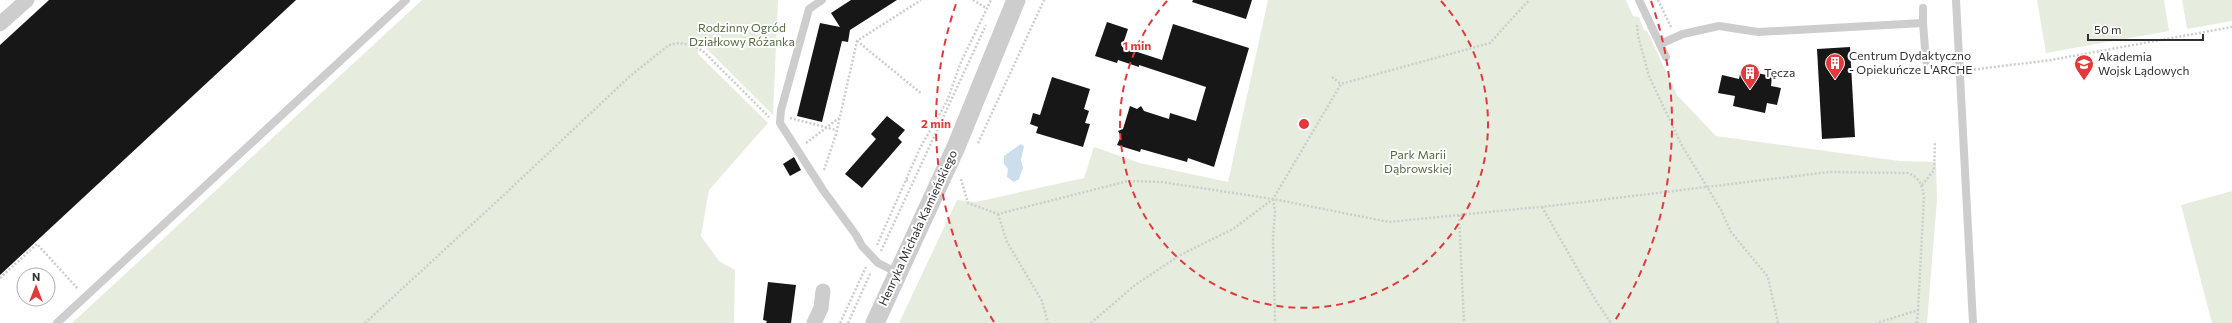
<svg xmlns="http://www.w3.org/2000/svg" width="2232" height="323" viewBox="0 0 2232 323" font-family="Commissioner,sans-serif">
	<rect width="100%" height="100%" fill="#fff"/>
	<!-- green -->
	<g fill="#e6eddf">
		<path d="M422,0h356l-5,115 -74,-74 -1,13 70,69 -59,67 -8,46 18,25 16,9 -1,53h-662z"/>
		<path d="M1268,0h358l7,16 6,1 5,13 3,1 30,64 39,41 184,25 36,1 1,38 -10,123h-1028l58,-123 19,2 108,-24 10,-31 46,16 88,19z"/>
		<path d="M2037,0h127l5,31 -123,22z"/>
		<path d="M2182,0h50v21l-45,8z"/>
		<path d="M2232,191v132h-20l-31,-118z"/>
	</g>
	<!-- water -->
	<path fill="#ccdeec" d="M1021,144l3,2 -3,14 2,8 -4,11 -5,3 -7,-5 1,-8 -4,-5v-8z"/>
	<!-- building -->
	<g fill="#171717">
		<path d="M49,0h247l-296,275v-230z"/>
		<path d="M851,0h46l-47,30 -2,12 -6,-1 -20,81 -25,-6 23,-93 20,4 -9,-14z"/>
		<path d="M1193,0h59l-6,19 -54,-17z"/>
		<path d="M1107,22l21,7 -6,18 40,13 11,-36 76,24 -35,119 -26,-9 -1,4 -46,-13 -1,3 -23,-7 4,-9 -3,-5 5,-2 7,-23 7,3 4,-3 3,5 25,8 1,-6 26,8 10,-34 -67,-22v2l-21,-7 -1,3 -22,-7z"/>
		<path d="M1850,47l5,90 -33,2 -5,-90z"/>
		<path d="M1741,70l31,6 -1,10 10,2 -4,17 -10,-2 -2,10 -32,-7 2,-10 -17,-3 4,-18 17,4z"/>
		<path d="M1052,77l38,12 -6,20 5,2 -4,12 5,1 -7,23 -47,-14 2,-6 -8,-3 3,-11 7,2z"/>
		<path d="M887,116l18,14 -7,8 4,4 -40,46 -17,-14 31,-35 -5,-5z"/>
		<path d="M794,157l7,13 -11,6 -7,-12z"/>
		<path d="M768,282l28,3 -5,38h-25l1,-2 -4,-1z"/>
	</g>
	<g fill="none" stroke-linecap="round" stroke-linejoin="round">
		<!-- path -->
		<g stroke="#cdcdcd" stroke-width="2.5" stroke-dasharray="2 2" stroke-linecap="butt">
			<path d="M973,0l13,8"/>
			<path d="M1658,0l13,27"/>
			<path d="M1637,25l1,11 11,40 32,68 40,66 10,22 37,45 10,46"/>
			<path d="M857,41l65,53"/>
			<path d="M1970,70l81,-10 181,-33"/>
			<path d="M1332,77l9,7"/>
			<path d="M790,118l46,12"/>
			<path d="M806,143l33,-25"/>
			<path d="M978,143l66,-143"/>
			<path d="M824,170l12,-36 21,-93 64,-41"/>
			<path d="M961,179l7,24 30,11 130,-33 34,1 111,17 116,23 170,-17 270,-33 79,1c12,5 14,12 16,24l-6,113 -41,13"/>
			<path d="M906,180l4,2"/>
			<path d="M1922,185l12,-15 1,-28"/>
			<path d="M1273,199l2,12 -2,27 2,85"/>
			<path d="M1542,207l54,94 15,22"/>
			<path d="M998,214l9,28 35,59 6,22"/>
			<path d="M1459,215l5,108"/>
			<path d="M877,245l43,-97 27,-47 14,-39 30,-62"/>
			<path d="M881,251l105,-226"/>
			<path d="M0,278l37,-34 41,45"/>
			<path d="M365,323l141,-130 123,-116 40,-32 10,-2 13,2 11,6 66,66"/>
			<path d="M840,323l26,-56"/>
			<path d="M848,323l23,-51"/>
			<path d="M1091,323l44,-38 47,-31 51,-25 40,-30 68,-115 149,-41 39,-43"/>
			<path d="M1917,323l1,-13"/>
		</g>
		<!-- service -->
		<g stroke="#cdcdcd" stroke-width="8">
			<path d="M822,0l-13,9 -28,101 -1,13 43,67 33,45 6,11 16,17 20,10"/>
			<path d="M1639,0l27,57"/>
			<path d="M1956,0l17,323"/>
			<path d="M1923,8v15"/>
			<path d="M1660,44l23,-10 36,-8 39,6 165,-9 3,38"/>
			<path d="M57,323l349,-323"/>
		</g>
		<!-- minor -->
		<g stroke="#cdcdcd" stroke-width="15">
			<path d="M0,24l27,-24"/>
			<path d="M814,323l7,-15 2,-17"/>
		</g>
		<!-- tertiary -->
		<path stroke="#cdcdcd" stroke-width="19" d="M875,323l81,-176 60,-147"/>
	</g>
	<!-- distance rings -->
	<g fill="none" stroke="#e1393c" stroke-width="2" stroke-dasharray="7 5">
		<path d="M1441 1A184 184 0 1 1 1167 1"/>
		<path d="M994 322A368 368 0 0 1 957 1M1651 1A368 368 0 0 1 1614 322"/>
	</g>
	<!-- icons -->
	<defs>
		<symbol id="building-pin" viewBox="-11 -11 22 30"><path d="M0 17L-7.5 6A9.5 9.5 0 1 1 7.5 6Z" fill="#e1393c" stroke="#fff"/><path d="M-4-6H4V6H1V3H-1V6H-4ZM-2.5-4.3h1.7v1.8h-1.7ZM.8-4.3h1.7v1.8H.8ZM-2.5-1h1.7V.8h-1.7ZM.8-1h1.7V.8H.8Z" fill="#fff"/></symbol>
		<symbol id="university-pin" viewBox="-11 -11 22 30"><path d="M0 17L-7.5 6A9.5 9.5 0 1 1 7.5 6Z" fill="#e1393c" stroke="#fff"/><path d="M0-5L7-2L0 1L-7-2ZM-4 1L0 2.5L4 1V4Q0 6-4 4Z" fill="#fff"/></symbol>
	</defs>
	<g fill-rule="evenodd">
		<use href="#building-pin" x="1824" y="52" width="22" height="30"/>
		<use href="#university-pin" x="2073" y="53" width="22" height="30"/>
		<use href="#building-pin" x="1739" y="62" width="22" height="30"/>
	</g>
	<g text-anchor="middle" stroke-width="4" stroke-linejoin="round" paint-order="stroke">
		<!-- park labels -->
		<g font-size="12" fill="#516b3e" stroke="#fff">
			<text x="742" y="32">Rodzinny Ogród<tspan x="742" dy="14">Działkowy Różanka</tspan></text>
			<text x="1418" y="159">Park Marii<tspan x="1418" dy="14">Dąbrowskiej</tspan></text>
		</g>
		<!-- poi labels -->
		<g font-size="12" fill="#303030" stroke="#fff" text-anchor="start">
			<text x="1849" y="60">Centrum Dydaktyczno<tspan x="1849" dy="14">- Opiekuńcze L'ARCHE</tspan></text>
			<text x="2098" y="61">Akademia<tspan x="2098" dy="14">Wojsk Lądowych</tspan></text>
			<text x="1764" y="77">Tęcza</text>
		</g>
		<!-- street labels -->
		<g font-size="12" fill="#303030" stroke="#fff">
			<text transform="translate(918 228) rotate(-65)" y="4">Henryka Michała Kamieńskiego</text>
		</g>
	</g>
	<circle cx="1304" cy="124" r="6" fill="#e1393c" stroke="#fff" stroke-width="2"/>
	<g font-size="12" text-anchor="middle" font-weight="bold" fill="#e1393c" stroke="#fff" stroke-width="4" stroke-linejoin="round" paint-order="stroke">
		<text x="1137" y="50">1 min</text>
		<text x="936" y="128">2 min</text>
	</g>
	<!-- north arrow -->
	<g transform="translate(36 287)"><circle r="19" fill="#ffffff" stroke="#acacac"/>
	<path d="M0-3L7 15L0 10L-7 15Z" fill="#e1393c"/>
	<text y="-6" font-size="11" font-weight="bold" text-anchor="middle" fill="#303030">N</text>
	</g>
	<!-- scale -->
	<path d="M2088 34v6h115v-6" fill="none" stroke="#303030" stroke-width="2"/>
	<text x="2094" y="34" font-size="12" fill="#303030" stroke="#ffffff" stroke-width="3" paint-order="stroke">50 m</text>
</svg>
